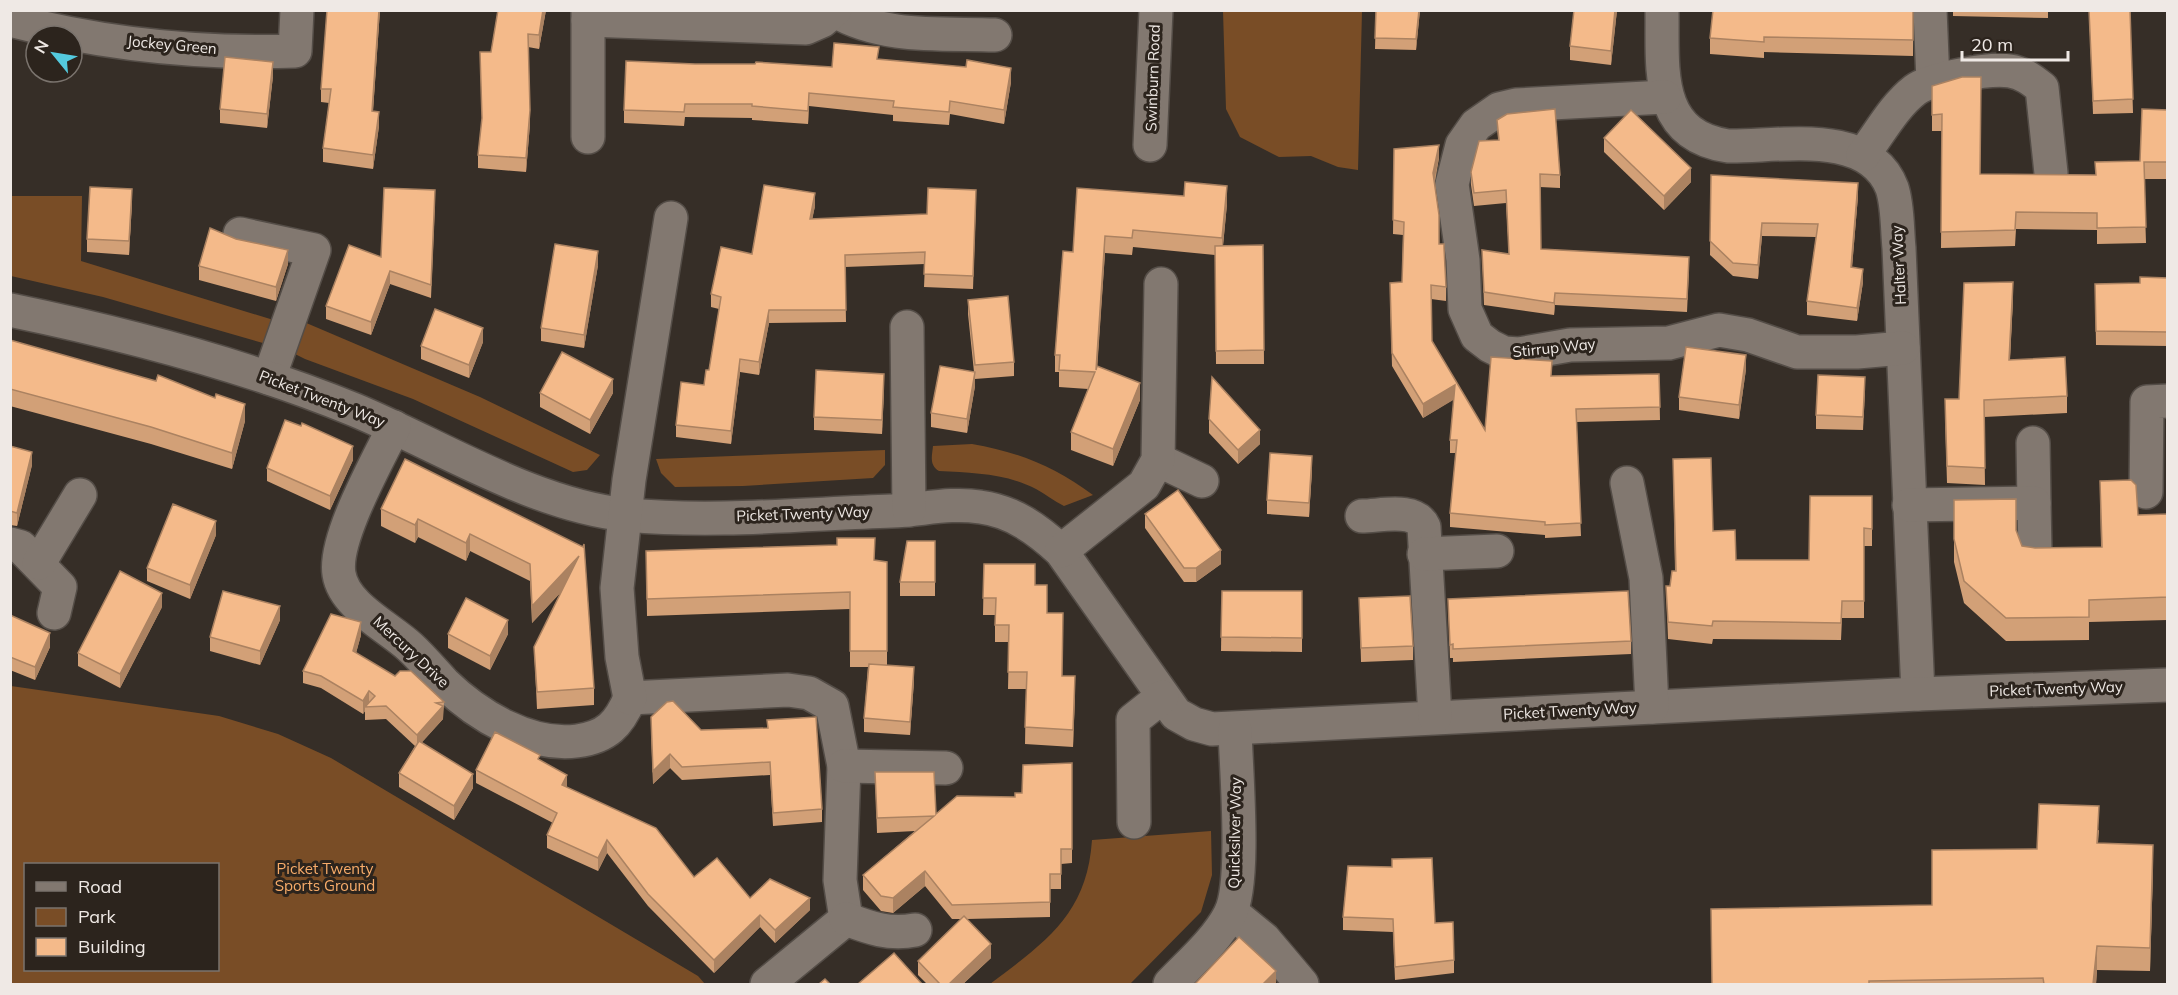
<svg xmlns="http://www.w3.org/2000/svg" width="2178" height="995" viewBox="0 0 2178 995" font-family="Mulish,sans-serif">
	<rect width="100%" height="100%" fill="#362e27"/>
	<!-- green -->
	<g fill="#794d26" fill-rule="evenodd">
		<path d="M1223,11h139l-4,159 -20,-3 -27,-11 -32,1 -39,-20 -14,-28z"/>
		<path d="M11,196h71l-1,65 199,61 -10,23 -167,-48 -92,-21z"/>
		<path d="M304,322l176,75 120,58 -13,15 -14,2 -160,-73 -108,-40 -10,-5z"/>
		<path d="M972,444c47,8 83,23 121,51l-29,11c-10,-5 -19,-12 -28,-17 -31,-16 -63,-16 -97,-18 -10,-6 -7,-15 -6,-25z"/>
		<path d="M885,450v15l-12,13 -130,8 -68,1 -14,-14 -5,-14z"/>
		<path d="M11,686l208,30 59,18 53,24 367,218 7,8h-694zM218,864v106h-192v-106z"/>
		<path d="M1211,831l1,44 -11,37 -71,72h-140c55,-42 97,-69 102,-144z"/>
	</g>
	<g fill="none" stroke-linecap="round" stroke-linejoin="round">
		<defs>
			<g id="minor">
				<path d="M1662,10c1,57 -9,125 66,136 50,1 141,-19 164,42 6,18 5,41 7,60l19,446"/>
				<path d="M1930,10l3,71"/>
				<path d="M835,11c48,28 106,22 160,24"/>
				<path d="M10,20c92,24 191,34 285,31l2,-41"/>
				<path d="M588,20l218,8 16,-7 13,-11"/>
				<path d="M1665,97l-149,8 -17,4 -23,16 -14,20 -10,39 11,76 2,49 12,27 13,10 14,7 15,1 51,-9 99,-2 50,-13 29,5 49,17h60l46,-4"/>
				<path d="M588,137v-127"/>
				<path d="M1150,145l6,-135"/>
				<path d="M1863,155c16,-21 31,-49 52,-65 16,-12 75,-22 95,-19 13,2 22,9 32,17l9,85"/>
				<path d="M240,234l74,16 -45,128"/>
				<path d="M10,310c116,24 235,55 345,100 86,36 178,95 272,105 87,8 177,-1 265,-4 29,-1 59,-9 88,-4 32,4 57,22 81,44l115,163 18,10 18,5 706,-35 250,-9"/>
				<path d="M907,327l2,183"/>
				<path d="M394,427c-16,33 -61,112 -55,147 5,32 48,52 71,73 12,11 23,24 34,36 34,33 86,64 133,58 30,-4 42,-17 53,-43l158,-8 21,3 23,13 12,60 -4,114 6,39 -79,65"/>
				<path d="M2033,443l1,60"/>
				<path d="M1158,460l44,21"/>
				<path d="M1627,483l19,95 6,129"/>
				<path d="M2146,492l1,-90 21,-1"/>
				<path d="M1909,505l125,-2 1,49"/>
				<path d="M1362,516c19,0 53,-9 62,11l11,190"/>
				<path d="M10,544l11,3 39,40 -6,26"/>
				<path d="M1061,551l83,-66 14,-25 3,-176"/>
				<path d="M1424,554l73,-3"/>
				<path d="M39,563l41,-68"/>
				<path d="M630,698l-8,-41 -5,-69 12,-108 42,-262"/>
				<path d="M844,766l102,2"/>
				<path d="M1134,822l-1,-102 29,-23"/>
				<path d="M1231,912l33,27 38,45"/>
				<path d="M846,919c24,9 43,16 69,11"/>
				<path d="M1170,984c20,-21 46,-43 60,-70 16,-32 6,-144 5,-184"/>
			</g>
		</defs>
		<!-- minor casing -->
		<use href="#minor" stroke="#544d47" stroke-width="36"/>
		<!-- minor -->
		<use href="#minor" stroke="#827870" stroke-width="33"/>
	</g>
	<!-- wall -->
	<g fill="#d2a077">
		<path d="M327,10h53l-7,101 6,15 -6,43 -50,-7v-14l6,-45 -8,-1v-13z"/>
		<path d="M498,10h48l-7,39 -11,-2 2,77 -4,48 -48,-4v-13l13,-103z"/>
		<path d="M1376,10h44l-4,40 -41,-1z"/>
		<path d="M1574,10h43l-6,55 -41,-5v-14z"/>
		<path d="M1913,10v46l-149,-4v6l-54,-4v-16z"/>
		<path d="M1953,10h95v8l-95,-2z"/>
		<path d="M2089,10h41l3,103 -40,1z"/>
		<path d="M879,59l132,23 -7,42 -54,-10 -1,11 -56,-4v-6l-84,-9 -1,18 -56,-4v-2l-67,-1 -1,9 -60,-3v-13l71,-46 137,3z"/>
		<path d="M273,76l-6,52 -47,-5v-14z"/>
		<path d="M1932,86l48,88 115,1 45,-14 28,-51v69h-24l2,64 -49,1v-14l-81,-1 -1,17 -74,2 1,-117h-10z"/>
		<path d="M1497,120l63,55v13l-20,-1 1,62 148,20 -2,43 -132,-7 -1,10 -70,-10 -2,-55 27,4 -3,-51 -32,3 -3,-21v-13l27,-32z"/>
		<path d="M1604,138l87,44 -27,28 -60,-58z"/>
		<path d="M1394,149l45,9 -4,23 4,63 7,43v14l-15,-2 1,42 53,89 67,-54 107,-2 1,46 -84,2 5,114 -36,2v-3l-95,-8v-14l6,-60h-6v-13l4,-41 -31,19 -31,-52 -2,-70 12,-14 1,-47 -10,-1z"/>
		<path d="M1711,175l147,21 -6,71 11,15 -6,39 -50,-6v-14l9,-64 -54,-1 -4,43 -25,-3 -23,-21z"/>
		<path d="M1184,196l43,8 -4,42 40,-1 1,119h-48l-1,-109 -82,-8 -1,8 -27,-2 -8,113 43,34 -27,66 -42,-16v-18l17,-43 -29,-2v-15h-4v-17l18,-103z"/>
		<path d="M132,202l-3,53 -42,-3v-13z"/>
		<path d="M435,203l-4,95 -41,-14 -19,51 -45,-16v-13l55,-49z"/>
		<path d="M976,203l-3,86 -49,-2 1,-23 -80,3 1,55 -77,1 -10,52 -19,-3 -9,72 -55,-7v-12l28,-40 5,-15 10,-61 -8,-2v-13l41,-40 63,-48 -3,13 115,-5z"/>
		<path d="M288,264l-12,37 -77,-21v-14z"/>
		<path d="M598,265l-14,83 -43,-7v-13z"/>
		<path d="M2168,278v68l-72,-1 -1,-61 45,-1z"/>
		<path d="M2013,299l-3,61 57,36v17l-83,4 1,68 -38,-2 -2,-67 14,-17z"/>
		<path d="M968,300l46,62v14l-39,3v7l-8,47 -36,-6v-14l43,-41 -6,-58z"/>
		<path d="M10,340l235,81 -13,48 -81,-25 -141,-38z"/>
		<path d="M483,342l-14,36 -48,-19v-13z"/>
		<path d="M1746,369l-7,50 -60,-9v-13z"/>
		<path d="M884,388l-2,46 -68,-4v-13z"/>
		<path d="M1865,391l-2,39 -47,-1v-14z"/>
		<path d="M540,393h73l-23,41 -50,-27z"/>
		<path d="M1209,419l51,25 -22,20 -29,-31z"/>
		<path d="M10,446l22,19 -15,61 -7,-1z"/>
		<path d="M1673,459l40,72 23,29h73l63,-64v50h-8v72h-22l-1,22 -128,-1 -1,5 -44,-5 -2,-53h4l5,-15z"/>
		<path d="M353,460l-23,50 -63,-29v-13z"/>
		<path d="M1312,470l-3,47 -42,-3v-14z"/>
		<path d="M2100,481l38,34 30,-1v106l-79,2v18l-83,1 -42,-38 -10,-41v-62l62,30 6,16 13,2 66,-1z"/>
		<path d="M381,509l202,38 11,141v17l-57,4 -3,-62 27,-55 -29,31 -2,-42 -60,-30 -4,10 -48,-24 -3,6 -34,-17z"/>
		<path d="M1145,514l76,50 -25,18h-12l-39,-54z"/>
		<path d="M216,535l-26,64 -43,-18v-13z"/>
		<path d="M935,541v55h-35v-14z"/>
		<path d="M646,551l229,10 12,1v103l27,16 -4,54 -46,-3v-14l4,-51h-18v-58l-203,7z"/>
		<path d="M984,564l51,21 12,28 15,63 13,17 -2,54 -48,-3 1,-55h-18l1,-47h-14v-27h-12z"/>
		<path d="M1222,591h80v61l-81,-1z"/>
		<path d="M1359,598l54,48v14l-52,2z"/>
		<path d="M1448,599l183,42v13l-178,8v-4h-3z"/>
		<path d="M162,607l-42,81 -42,-22v-13z"/>
		<path d="M10,615l40,32 -15,33 -25,-10z"/>
		<path d="M280,620l-20,45 -50,-14v-14z"/>
		<path d="M448,634h60l-18,36 -42,-22z"/>
		<path d="M361,635l-5,18 39,23 49,26 -1,17 -22,24 52,45 -19,32 -55,-33v-14l16,-27 -29,-27 -21,1v-9l-2,3 -42,-26 -18,-5v-12z"/>
		<path d="M767,720l55,89v13l-49,4 -3,-51 -88,5 -12,-12 -17,16 -2,-53 50,-1 66,-2z"/>
		<path d="M540,761l27,27 127,89 56,21 60,12 -35,33 -15,-16 -46,46 -66,-67 -41,-53 -9,18 -51,-23v-13l6,-12 -77,-40v-13z"/>
		<path d="M1072,763v100l-11,1v25h-11v28l-83,2 24,39 -28,26h-36l-9,-9v-14l43,-42h-9l-27,-33 -32,27 -12,-2 -18,-21v-15l52,-44 -38,2 -2,-61 61,42 79,-17z"/>
		<path d="M2099,830l-1,13 55,25 -3,103 -53,-1 -1,14h-384l220,-79 105,-56z"/>
		<path d="M1348,866l87,57 19,37v13l-59,7 -2,-48 -50,-2v-13z"/>
	</g>
	<!-- shaded-wall -->
	<g fill="#ab8261">
		<path d="M379,10h1l-8,115v-14z"/>
		<path d="M543,10h3l-7,39v-14z"/>
		<path d="M1419,10h1l-4,40v-11z"/>
		<path d="M1615,10h2l-6,55v-14z"/>
		<path d="M273,62v14l-6,52v-14z"/>
		<path d="M1011,68v14l-7,42v-14z"/>
		<path d="M809,93v13l-1,18v-13z"/>
		<path d="M530,110v14l-4,48v-14z"/>
		<path d="M379,112v14l-6,43v-14z"/>
		<path d="M1439,145v13l-6,29v-14z"/>
		<path d="M1691,168v14l-27,28v-14z"/>
		<path d="M1858,183v13l-7,84v-13z"/>
		<path d="M1227,186v18l-5,51v-17z"/>
		<path d="M132,189v13l-3,53v-14z"/>
		<path d="M815,193v13l-5,25v-12z"/>
		<path d="M1762,223v13l-4,43v-14z"/>
		<path d="M1105,236v17l-9,134v-17z"/>
		<path d="M288,250v14l-12,37v-14z"/>
		<path d="M598,251v14l-14,83v-13z"/>
		<path d="M1863,269v13l-6,39v-13z"/>
		<path d="M390,271v13l-19,51v-13z"/>
		<path d="M2013,282v17l-4,78v-17z"/>
		<path d="M1555,293v12l-1,10v-12z"/>
		<path d="M769,310v13l-10,52v-13z"/>
		<path d="M483,328v14l-14,36v-13z"/>
		<path d="M1746,355v14l-7,50v-14z"/>
		<path d="M740,359v13l-9,72v-13z"/>
		<path d="M975,372v14l-8,47v-14z"/>
		<path d="M884,374v14l-2,46v-14z"/>
		<path d="M613,379v14l-23,41v-14z"/>
		<path d="M1140,383v17l-27,66v-17z"/>
		<path d="M1455,385v14l-32,19v-14z"/>
		<path d="M245,404v17l-13,48v-16z"/>
		<path d="M1260,430v14l-22,20v-14z"/>
		<path d="M353,446v14l-23,50v-14z"/>
		<path d="M32,452v13l-15,61v-13z"/>
		<path d="M1312,456v14l-3,47v-14z"/>
		<path d="M418,519v18l-3,6v-18z"/>
		<path d="M216,521v14l-26,64v-14z"/>
		<path d="M470,534v17l-4,10v-18z"/>
		<path d="M1221,550v14l-25,18v-14z"/>
		<path d="M579,556v17l-47,50v-17z"/>
		<path d="M162,593v14l-42,81v-14z"/>
		<path d="M280,606v14l-20,45v-14z"/>
		<path d="M508,620v14l-18,36v-14z"/>
		<path d="M361,622v13l-8,29v-13z"/>
		<path d="M50,633v14l-15,33v-13z"/>
		<path d="M914,667v14l-4,54v-13z"/>
		<path d="M1075,676v17l-2,54v-17z"/>
		<path d="M369,691v12l-4,4v4l-2,3v-13z"/>
		<path d="M443,706v13l-26,29v-13z"/>
		<path d="M670,754v14l-17,16v-13z"/>
		<path d="M473,774v14l-19,32v-14z"/>
		<path d="M567,775v12l-5,-2z"/>
		<path d="M607,840v13l-9,18v-13z"/>
		<path d="M2153,845v23l-3,103v-23z"/>
		<path d="M925,871v15l-32,27v-15z"/>
		<path d="M810,898v12l-35,33v-13z"/>
		<path d="M760,915v12l-46,46v-13z"/>
		<path d="M991,944v14l-28,26h-14z"/>
		<path d="M2097,946v24l-1,14h-3z"/>
		<path d="M1276,971v13h-13z"/>
	</g>
	<!-- building -->
	<g fill="#f4ba8a" stroke="#ab8261" stroke-width="1.5">
		<path d="M327,10h52l-7,101 7,1 -6,43 -50,-7 8,-59h-10z"/>
		<path d="M498,10h45l-4,25 -11,-1 2,76 -4,48 -48,-3 4,-37 -2,-66h11z"/>
		<path d="M1376,10h43l-3,29 -41,-1z"/>
		<path d="M1574,10h41l-4,41 -41,-5z"/>
		<path d="M1713,10h200v30l-149,-3v5l-54,-4z"/>
		<path d="M2089,10h41l3,89 -40,2z"/>
		<path d="M834,43l45,4 -2,12 89,8 1,-7 44,8 -7,42 -54,-9 -1,11 -56,-5 1,-6 -85,-8 -1,18 -56,-5v-2h-67l-1,8 -60,-2 2,-49 69,3h60l1,-2 76,5z"/>
		<path d="M225,57l48,5 -6,52 -47,-5z"/>
		<path d="M1962,77h19l-1,97 116,1 -1,-13 45,-1 2,-52 26,1v52h-24l2,65 -49,1v-15l-81,-1 -1,18 -74,2 1,-118 -10,1v-29z"/>
		<path d="M1555,109l5,66 -20,-1 1,75 148,8 -2,42 -132,-6 -1,10 -70,-11 -2,-42 27,4 -3,-64 -32,3 -3,-21 8,-31 20,-1 -2,-20 10,-6z"/>
		<path d="M1631,110l60,58 -27,28 -60,-58z"/>
		<path d="M1439,145l-6,28 6,42v29h5v4l2,39 -15,-2 1,56 53,89 6,-73 61,4 -1,15 108,-2 1,33 -84,2 5,114 -36,2v-3l-95,-9 7,-73h-7l5,-55 -32,19 -31,-51 -2,-70 12,-1 2,-60 -11,-2 1,-71z"/>
		<path d="M1711,175l147,8 -7,84 12,2 -6,39 -50,-7 11,-77 -56,-1 -4,42 -25,-2 -23,-22z"/>
		<path d="M1185,182l42,4 -5,52 -89,-8 -1,8 -27,-2 -9,134 1,-4 43,17 -27,66 -42,-17 24,-60 -36,-2 1,-15h-5l8,-104 10,1 4,-64 107,8z"/>
		<path d="M764,185l51,8 -5,26 117,-5 1,-26 48,2 -3,86 -49,-2 1,-22 -80,3 1,55h-77l-10,52 -19,-3 -9,72 -55,-6 5,-43 23,3 2,-15h3l12,-73 -10,-3 10,-47 31,7z"/>
		<path d="M90,187l42,2 -3,52 -42,-2z"/>
		<path d="M384,188l51,2 -4,95 -41,-14 -19,51 -45,-16 23,-61 32,12z"/>
		<path d="M210,228l26,11 52,11 -12,37 -77,-21z"/>
		<path d="M555,244l43,7 -14,84 -43,-7z"/>
		<path d="M1263,245l1,105 -48,1 -1,-105z"/>
		<path d="M2140,277l28,1v54l-72,-1 -1,-47 45,-1z"/>
		<path d="M2013,282l-4,78 56,-3 2,39 -83,4 1,68 -38,-2 -2,-67h14l5,-116z"/>
		<path d="M1008,296l6,66 -39,3 -7,-65z"/>
		<path d="M435,309l48,19 -14,37 -48,-19z"/>
		<path d="M10,340l146,41 2,-6 57,23 1,-4 29,10 -13,49 -81,-26 -141,-38z"/>
		<path d="M1686,347l60,8 -7,50 -60,-8z"/>
		<path d="M562,352l51,27 -23,41 -50,-27z"/>
		<path d="M940,366l35,6 -8,47 -36,-6z"/>
		<path d="M816,370l68,4 -2,46 -68,-3z"/>
		<path d="M1818,375l47,2 -2,40 -47,-2z"/>
		<path d="M1212,377l48,53 -22,20 -29,-31z"/>
		<path d="M285,420l16,6 1,-3 51,23 -23,50 -63,-28z"/>
		<path d="M10,446l22,6 -15,61 -7,-2z"/>
		<path d="M1270,453l42,3 -3,47 -42,-3z"/>
		<path d="M1711,458l2,73 22,-1 1,30h73l1,-64h62v33l-8,-1v73h-22l-1,22 -128,-2 -1,5 -44,-4 -2,-36h4l2,-15h4l-3,-112z"/>
		<path d="M405,459l178,88 1,-3 10,144 -57,4 -3,-45 45,-91 -47,50 -2,-42 -60,-30 -4,9 -48,-24 -3,6 -34,-16z"/>
		<path d="M2131,480l5,5 2,30 30,-1v83l-79,3v17l-83,1 -42,-37 -10,-42v-39l62,-1v31l6,16 13,2 67,-1 -2,-66z"/>
		<path d="M1178,490l43,60 -25,18h-12l-39,-54z"/>
		<path d="M173,504l43,17 -26,64 -43,-17z"/>
		<path d="M837,538h38l-1,22 13,2v89h-37v-59l-203,7 -1,-48 191,-6z"/>
		<path d="M907,541h28v41h-35z"/>
		<path d="M984,564h51v21h12v28h16l-1,63h13l-2,54 -48,-3 2,-55h-19l1,-47h-14l1,-27h-13z"/>
		<path d="M120,571l42,22 -42,81 -42,-21z"/>
		<path d="M223,591l57,15 -20,45 -50,-14z"/>
		<path d="M1222,591h80v47l-81,-1z"/>
		<path d="M1628,591l3,50 -178,8v-5l-3,1 -2,-46z"/>
		<path d="M1410,596l3,50 -52,2 -2,-50z"/>
		<path d="M466,598l42,22 -18,36 -42,-22z"/>
		<path d="M331,614l30,8 -8,29 42,25 5,-5h11l33,31 -8,1 7,3 -26,29 -31,-29 -21,1 10,-11 -6,-5 -6,10 -42,-25 -18,-5z"/>
		<path d="M10,615l40,18 -15,34 -25,-10z"/>
		<path d="M869,664l45,3 -4,55 -46,-4z"/>
		<path d="M673,701l28,29 67,-2 -1,-8 49,-3 6,92 -49,4 -3,-51 -88,5 -12,-13 -17,17 -2,-54 16,-15z"/>
		<path d="M495,732l45,23 -2,4 29,16 -5,10 94,43 38,49 23,-19 33,40 20,-19 40,19 -35,32 -15,-15 -46,45 -66,-66 -41,-54 -9,18 -51,-23 10,-22 -81,-43z"/>
		<path d="M419,741l54,33 -19,32 -55,-33z"/>
		<path d="M1072,763v86h-11v25h-11v28l-98,3 -27,-34 -32,27 -12,-2 -18,-21 71,-59 -57,2 -2,-46h59l2,42 21,-18 58,1v-4h7l1,-28z"/>
		<path d="M2039,804l60,2 -2,37 56,2 -3,103 -53,-2 -4,38h-49l-1,-6 -174,3v3h-157l-1,-75 221,-4v-55l105,-1z"/>
		<path d="M1432,858l3,65 18,-1 1,38 -59,7 -2,-48 -50,-2 5,-51 44,1v-8z"/>
		<path d="M964,916l27,28 -42,40h-9l-22,-23z"/>
		<path d="M1239,937l37,34 -13,13h-68z"/>
		<path d="M894,953l28,31h-64z"/>
		<path d="M825,979l5,5h-11z"/>
	</g>
	<g text-anchor="middle" stroke-width="6" stroke-linejoin="round" paint-order="stroke">
		<!-- street labels -->
		<g font-size="15" fill="#efe9e5" stroke="#2c241d">
			<text transform="translate(172 45) rotate(5)" y="5">Jockey Green</text>
			<text transform="translate(1153 78) rotate(-88)" y="5">Swinburn Road</text>
			<text transform="translate(1899 265) rotate(-93)" y="5">Halter Way</text>
			<text transform="translate(1554 348) rotate(-6)" y="5">Stirrup Way</text>
			<text transform="translate(322 399) rotate(21)" y="5">Picket Twenty Way</text>
			<text transform="translate(803 514) rotate(-2)" y="5">Picket Twenty Way</text>
			<text transform="translate(411 652) rotate(43)" y="5">Mercury Drive</text>
			<text transform="translate(2056 689) rotate(-2)" y="5">Picket Twenty Way</text>
			<text transform="translate(1570 711) rotate(-3)" y="5">Picket Twenty Way</text>
			<text transform="translate(1235 833) rotate(-89)" y="5">Quicksilver Way</text>
		</g>
		<!-- park labels -->
		<g font-size="15" fill="#f8ac6a" stroke="#2c241d">
			<text x="325" y="874">Picket Twenty<tspan x="325" dy="17">Sports Ground</tspan></text>
		</g>
	</g>
	<!-- border -->
	<rect width="2178" height="995" fill="none" stroke="#efe9e5" stroke-width="24"/>
	<!-- legend -->
	<rect x="24" y="863" width="195" height="108" fill="#2c241d" stroke="#7a736d" stroke-width="1.5"/>
	<rect x="36" y="882" width="30" height="9" fill="#827870" stroke="#7a736d" stroke-width="1.5"/>
	<text x="78" y="893" font-size="18" fill="#efe9e5">Road</text>
	<rect x="36" y="908" width="30" height="18" fill="#794d26" stroke="#7a736d" stroke-width="1.5"/>
	<text x="78" y="923" font-size="18" fill="#efe9e5">Park</text>
	<rect x="36" y="938" width="30" height="18" fill="#f4ba8a" stroke="#7a736d" stroke-width="1.5"/>
	<text x="78" y="953" font-size="18" fill="#efe9e5">Building</text>
	<!-- north arrow -->
	<g transform="translate(54 54) rotate(300)"><circle r="28" fill="#2c241d" stroke="#7a736d" stroke-width="1.5"/>
	<path d="M0-4.5L10 22L0 15L-10 22Z" fill="#54cade"/>
	<text y="-9" font-size="16" font-weight="bold" text-anchor="middle" fill="#efe9e5">N</text>
	</g>
	<!-- scale -->
	<path d="M1962 51v9h106v-9" fill="none" stroke="#efe9e5" stroke-width="3"/>
	<text x="1971" y="51" font-size="18" fill="#efe9e5" stroke="#2c241d" stroke-width="4.5" paint-order="stroke">20 m</text>
</svg>
